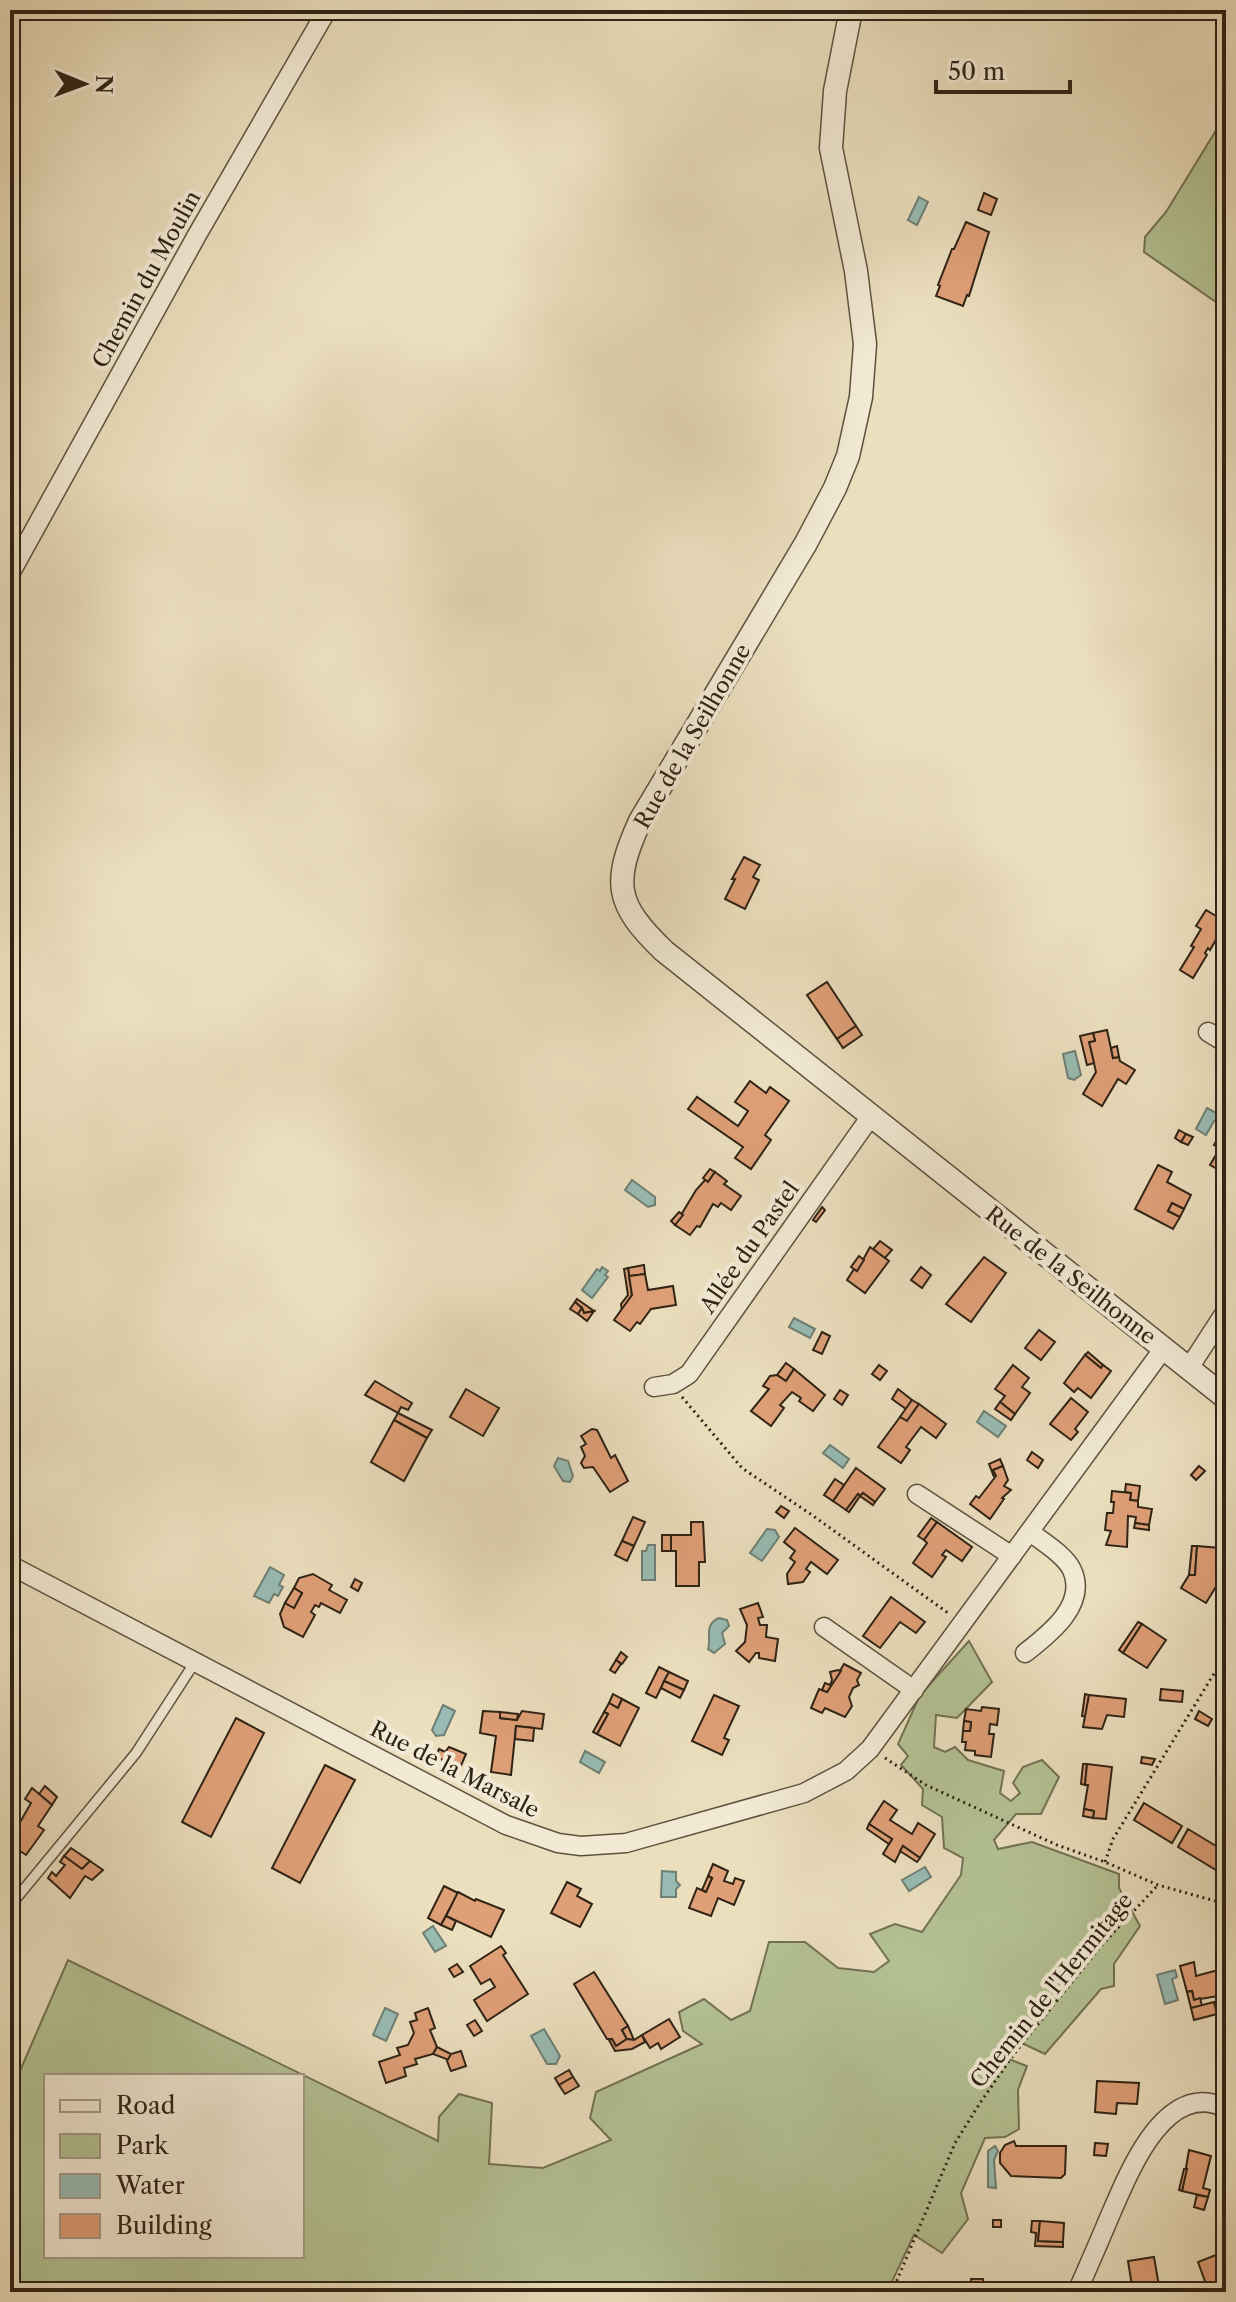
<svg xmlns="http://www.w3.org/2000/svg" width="1236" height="2302" viewBox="0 0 1236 2302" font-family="'Libre Caslon Text',serif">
	<rect width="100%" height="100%" fill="#ebdfbe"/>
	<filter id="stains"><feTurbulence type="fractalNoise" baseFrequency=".0025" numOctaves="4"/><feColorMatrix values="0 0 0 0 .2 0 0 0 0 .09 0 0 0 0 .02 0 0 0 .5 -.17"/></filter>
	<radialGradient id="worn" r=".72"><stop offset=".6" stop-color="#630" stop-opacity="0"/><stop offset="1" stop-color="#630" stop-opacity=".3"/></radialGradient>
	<!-- green -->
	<g fill="#b4c294" stroke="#727254" stroke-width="2" fill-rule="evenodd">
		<path d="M1226,114v195l-82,-57 1,-15 21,-25z"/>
		<path d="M969,1641l23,41 -35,36 -21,-3 -2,32 11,5 10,-5 13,13 36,11 -4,22 11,8 9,-8 -7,-10 10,-16 19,-7 17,17 -18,37h-25l-22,26 4,9 34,-7 87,32v14l21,38 -26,38v22l-13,3 -56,65 -34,-16 -8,8 3,12 21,8 -9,24 1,39 -14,8 -20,1 -24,55 7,26 -26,34 -28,-18 -27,57h-877v-198l58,-134 370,181 1,-24 20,-23 33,9 -3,61 54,4 68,-28 -21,-22 6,-26 106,-48 -19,-13 -4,-19 25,-13 27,21 19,-9 19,-69h36l33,26 36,4 15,-11 -19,-27 25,-10 27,8 39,-57 2,-17 -19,-10 -2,-31 -20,-12 1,-16 -22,-24 7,-9 -10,-12 22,-49zM46,2076h256v180h-256z"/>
	</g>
	<!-- water -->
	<g fill="#98bcb4" stroke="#6e7f74" stroke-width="2">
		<path d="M919,197l9,5 -11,23 -9,-5z"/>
		<path d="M1075,1051l6,24 -7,5 -6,-2 -5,-24z"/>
		<path d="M1207,1108l11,6 1,5 -5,2 -8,14 -10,-6z"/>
		<path d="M632,1180l23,17v8l-7,2 -23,-17z"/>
		<path d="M602,1267l6,4 -3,4 3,2 -16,21 -10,-8 15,-21 3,2z"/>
		<path d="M794,1318l21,11 -5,9 -21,-11z"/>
		<path d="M984,1411l22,15 -8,11 -21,-15z"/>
		<path d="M830,1445l19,14 -6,9 -20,-15z"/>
		<path d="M558,1458l10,3 5,15 -3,6 -7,-1 -9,-15z"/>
		<path d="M767,1529l8,1 4,7 -17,24 -12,-8z"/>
		<path d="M648,1545h7v35h-13v-29h4z"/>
		<path d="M270,1567l14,8 -5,10 4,2 -5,9 -4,-2 -5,9 -15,-7z"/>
		<path d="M719,1618l8,2 2,6 -7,7 3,11 -11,9 -6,-4c4,-11 -5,-24 11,-31z"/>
		<path d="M443,1705l12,6 -11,24 -8,1 -4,-6z"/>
		<path d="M585,1751l20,11 -6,11 -19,-11z"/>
		<path d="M925,1867l6,10 -22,14 -7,-11z"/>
		<path d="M662,1871l14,1v9l4,4 -4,4v8h-15z"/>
		<path d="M433,1926l13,20 -11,6 -12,-19z"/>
		<path d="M1175,1970l2,7 -5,2 6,21 -13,4 -8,-29z"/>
		<path d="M385,2008l13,6 -12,27 -13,-6z"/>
		<path d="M544,2029l16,27 -4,8h-9l-16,-28z"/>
		<path d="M995,2146l3,5 -4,9 2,28 -8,-1v-36z"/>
	</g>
	<!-- building -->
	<g fill="#df9f77" stroke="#2f2315" stroke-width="2">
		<path d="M984,193l13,6 -6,16 -13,-5z"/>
		<path d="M966,222l23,10 -20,64 -2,-1 -4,11 -27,-10 4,-10 -2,-1 14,-36h2z"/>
		<path d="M744,857l16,8 -7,12 6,3 -14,29 -20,-10 10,-20h-3z"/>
		<path d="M1206,910l20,12v12l-5,-3 -11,19 -2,-2 -3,5 2,2 -14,23 -13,-8 14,-23 -3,-1 10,-17 -5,-3z"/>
		<path d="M827,982l29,44 -19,13 -30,-44z"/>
		<path d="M856,1026l6,9 -19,13 -6,-9z"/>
		<path d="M1107,1030l6,28 6,-1 1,4 15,9 -9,14 -8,-5 -16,27 -19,-12 13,-22 -7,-30 6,-1 -2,-8z"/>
		<path d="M1093,1033l2,8 -6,1 5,21 -7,2 -7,-29z"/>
		<path d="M1117,1046l2,11 -6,1 -2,-10z"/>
		<path d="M750,1081l16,12 4,-6 19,14 -24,34 6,5 -20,29 -16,-11 8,-11 -55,-38 9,-12 41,29 10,-15 -13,-9z"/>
		<path d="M1226,1124v14l-6,10 -6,-3z"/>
		<path d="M1179,1130l7,4 -5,8 -6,-4z"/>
		<path d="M1186,1134l7,3 -5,8 -7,-3z"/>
		<path d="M1226,1138v36l-16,-9z"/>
		<path d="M1158,1165l14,7 -5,10 24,13 -7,14 -12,-6 -4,8 12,6 -7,12 -38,-20z"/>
		<path d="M710,1169l5,3 -7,10 -5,-4z"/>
		<path d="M715,1172l12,9 -3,3 17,12 -10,14 -10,-7 -3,4 -5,-3 -13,23 -3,-1 -7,9 -15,-10 21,-35 9,-10 3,2z"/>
		<path d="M1172,1203l12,6 -4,8 -12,-6z"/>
		<path d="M822,1207l3,3 -9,12 -3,-2z"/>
		<path d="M679,1212l4,3 -8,10 -4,-4z"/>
		<path d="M880,1241l12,9 -7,8 -12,-9z"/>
		<path d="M870,1247l19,14 -24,32 -18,-13 7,-11 3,2z"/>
		<path d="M859,1256l5,4 -7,11 -6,-4z"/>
		<path d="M984,1257l22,16 -35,49 -25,-18z"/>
		<path d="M644,1265l1,9 -16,2 -1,-8z"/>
		<path d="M921,1267l10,8 -9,13 -11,-8z"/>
		<path d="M628,1268l4,27 -10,16 -1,-7 7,-9 -4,-26z"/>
		<path d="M645,1274l3,16 25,-4 3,19 -25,4 -11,15 -3,-2 -7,9 -16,-11 18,-25 -3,-19z"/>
		<path d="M577,1299l17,12 -10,2 -2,-5 -7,-6z"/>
		<path d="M575,1302l7,6 -4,6 -8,-5z"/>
		<path d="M582,1308l2,5 10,-2 -7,10 -9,-7z"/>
		<path d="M1039,1330l16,12 -14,18 -16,-12z"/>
		<path d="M822,1332l8,4 -8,18 -9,-4z"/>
		<path d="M1088,1352l15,13 -2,3 -16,-13z"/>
		<path d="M1085,1355l16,13 2,-3 8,6 -20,27 -13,-10 -4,4 -10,-9z"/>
		<path d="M786,1363l8,6 -8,12 -9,-6z"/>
		<path d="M879,1365l8,6 -7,9 -8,-6z"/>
		<path d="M1013,1365l16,13 -7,9 8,6 -15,21 -15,-12 5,-6 -10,-7z"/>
		<path d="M794,1369l31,26 -12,16 -14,-10 2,-3 -9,-6 -12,13 4,3 -13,18 -20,-15 18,-22 -6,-3 7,-10 7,-1 9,6z"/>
		<path d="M375,1381l37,22 -4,7 -7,-3 -3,6 -33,-18z"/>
		<path d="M466,1389l33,19 -16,28 -33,-19z"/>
		<path d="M898,1389l14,11 -6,9 -14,-10z"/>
		<path d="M840,1390l8,5 -6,10 -8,-6z"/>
		<path d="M1071,1398l17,14 -13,17 3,3 -7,8 -21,-16z"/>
		<path d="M912,1400l7,4 -12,17 -7,-4z"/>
		<path d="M1000,1402l15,12 -4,6 -16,-11z"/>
		<path d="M919,1404l27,20 -10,14 -15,-11 -15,20 4,3 -9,13 -23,-16 22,-30 7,4z"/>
		<path d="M398,1413l34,17 -5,8 -33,-18z"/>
		<path d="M394,1420l33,18 -23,43 -33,-19z"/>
		<path d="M592,1429l5,1 14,28 4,-3 13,26 -18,11 -17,-25 -9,1 -3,-5 4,-7 -4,-9 5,-3 -5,-8z"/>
		<path d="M1032,1452l11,8 -5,8 -11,-8z"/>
		<path d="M1000,1459l3,7 -10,4 1,7 -5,-13z"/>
		<path d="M1003,1466l5,14 -4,6 7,4 -9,8 2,1 -14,20 -20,-15 6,-8 3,2 17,-22 -3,-6z"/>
		<path d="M1199,1466l6,5 -9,9 -5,-5z"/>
		<path d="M856,1468l29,21 -10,13 -12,-9 -3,3 -2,-2 -12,16 -13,-9z"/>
		<path d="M835,1479l9,6 -11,16 -9,-6z"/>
		<path d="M1126,1484l14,2 -2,15 -8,-1 1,-7 -6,-1z"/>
		<path d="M1112,1491l19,2 -1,7 8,1v6l14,2 -3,16 -14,-2 1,-6 -8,-1 -1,31 -21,-2 5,-14 -6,-1 2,-17h6l1,-11h-3z"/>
		<path d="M863,1493l12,9 -2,3 -13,-9z"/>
		<path d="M858,1494l2,2 -11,16 -3,-2z"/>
		<path d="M781,1506l8,5 -5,7 -8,-6z"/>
		<path d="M633,1517l12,5 -11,24 -12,-5z"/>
		<path d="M931,1518l6,4 -13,18 -6,-4z"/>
		<path d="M691,1522h12l2,40h-6v24h-23v-35h-5v-16h20z"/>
		<path d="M937,1522l35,25 -10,14 -16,-11 -4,5 4,2 -14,20 -19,-14 14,-20 -3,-3z"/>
		<path d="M1135,1523l14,2v5l-15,-2z"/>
		<path d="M795,1528l43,32 -11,14 -16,-12 -5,7 4,3 -7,10 -15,2 -1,-10 8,-12 -5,-4 5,-7 -11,-9z"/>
		<rect x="662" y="1535" width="9" height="16"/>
		<path d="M622,1541l12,5 -7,15 -12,-6z"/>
		<path d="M1192,1546h5l-2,29h-6z"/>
		<path d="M1197,1546l23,2 -3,37 -11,18 -25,-15 8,-13h6z"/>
		<path d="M1220,1548l6,1v19l-8,-1z"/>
		<path d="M313,1574l19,11 -3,5 18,10 -7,13 -19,-10 -2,4 -4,-2 -4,7 4,3 -12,22 -19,-10 -4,-13 5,-11 9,5 8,-15 -8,-5 5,-10z"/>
		<path d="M355,1579l7,4 -4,8 -7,-4z"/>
		<path d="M294,1588l8,5 -8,15 -9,-5z"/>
		<path d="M891,1597l34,25 -9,11 -16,-11 -20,26 -17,-12z"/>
		<path d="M758,1603l5,14 -5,1 2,7h7l-1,12 12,2 -3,22 -16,-3v-5h-3l-7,9 -13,-11 9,-9 2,-17 -7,-16z"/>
		<path d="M1138,1622l4,2 -19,29 -4,-3z"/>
		<path d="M1142,1624l24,16 -19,28 -24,-15z"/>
		<path d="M621,1652l6,5 -5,7 -6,-4z"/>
		<path d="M616,1660l5,4 -6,9 -5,-3z"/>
		<path d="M844,1664l17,9 -4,7 2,5 -6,3 -4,9 3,9 -7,11 -20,-9 -3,5 -11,-5 8,-19 8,3z"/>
		<path d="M659,1667l10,5 -13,26 -10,-5z"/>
		<path d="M838,1670l3,1 -14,21 -5,-2 3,-7 5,2 2,-5 -2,-8z"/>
		<path d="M669,1672l19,9 -4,9 -20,-9z"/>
		<path d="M664,1681l20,9 -4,8 -19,-10z"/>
		<path d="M1161,1689l22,2 -1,11 -22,-2z"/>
		<path d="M613,1694l9,5 -4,9 -9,-5z"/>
		<path d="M1085,1694l4,1 -3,22 -4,-1z"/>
		<path d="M714,1695l25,11 -15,32 5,2 -7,15 -30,-14z"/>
		<path d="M1089,1695l37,4 -2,18 -17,-2 -5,14 -19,-2z"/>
		<path d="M622,1699l17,9 -19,38 -23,-12 11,-20 -4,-2 5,-9 9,5z"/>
		<path d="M982,1707l17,2 -2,16 -7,-1 -1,10h5l-3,23 -16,-2v-4l-10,-1 1,-8h-4l1,-11h7l1,-9 -7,-1 2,-12 15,2z"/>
		<path d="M483,1711l17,1v6l17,2 5,-9 22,3 -2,15 -26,-3 -5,49 -20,-3 5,-36 -16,-3z"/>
		<path d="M1199,1711l13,8 -4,7 -13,-7z"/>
		<path d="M500,1712l18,2 -1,6 -17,-2z"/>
		<path d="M604,1712l4,2 -11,20 -4,-2z"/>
		<path d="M236,1718l28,15 -53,104 -29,-15z"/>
		<path d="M964,1721l7,1 -1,9h-7z"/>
		<path d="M516,1726l18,2 -1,13 -18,-2z"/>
		<path d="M449,1747l17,7 -6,14 -24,-11 3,-8 6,3z"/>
		<path d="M1142,1757l13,2 -3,6 -11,-2z"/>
		<path d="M1083,1764h4l-2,21 -4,-1z"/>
		<path d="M1087,1764l25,3 -6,52 -13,-1 1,-7 -10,-2 4,-24h-3z"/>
		<path d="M325,1765l30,15 -55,103 -28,-15z"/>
		<path d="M45,1786l12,11 -5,8 -13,-11z"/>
		<path d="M32,1788l20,17 -14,21 6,4 -18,25 -6,-4 -3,6 -7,-4v-13l21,-37 -6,-4z"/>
		<path d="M1226,1791v21l-9,-6z"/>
		<path d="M884,1801l13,9 -7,10 22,14 6,-11 17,11 -15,24 -17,-12 -8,16 -12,-8 9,-15 -23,-15z"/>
		<path d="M1144,1803l38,23 -10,17 -38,-23z"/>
		<path d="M1084,1809l10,2 -1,7 -10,-2z"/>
		<path d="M869,1824l23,15 -3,5 -22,-15z"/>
		<path d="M1188,1829l38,23 -10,18 -38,-23z"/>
		<path d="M903,1846l17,12 -3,4 -17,-11z"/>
		<path d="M71,1848l19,13 -8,8 -18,-13z"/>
		<path d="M64,1856l18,13 8,-8 13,9 -11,10 -7,-4 -15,22 -22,-20 4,-6 4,4 9,-11 -5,-3z"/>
		<path d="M713,1864l15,7 -4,10 9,3 2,-6 9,3 -10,24 -16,-7 -7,18 -22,-8 8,-20 9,4 6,-14 -4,-2z"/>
		<path d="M708,1876l4,2 -6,14 -4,-2z"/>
		<path d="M567,1882l14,7 -4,7 15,8 -12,23 -29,-14z"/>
		<path d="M444,1886l14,7 -17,32 -13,-7z"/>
		<path d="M458,1892l17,9 1,-2 28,11 -13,27 -45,-21z"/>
		<path d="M446,1916l10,5 -4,9 -11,-5z"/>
		<path d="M501,1946l5,7 -3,2 25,39 -41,27 -13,-21 21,-13 -5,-8 -9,5 -11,-18z"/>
		<path d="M1194,1962l2,14 22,-6 6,25 -30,5 -2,-9 -5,1 -7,-26z"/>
		<path d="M457,1964l6,8 -9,5 -5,-8z"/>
		<path d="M594,1972l34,54 -6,4 5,9 -11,7 -4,-7h-5l-33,-55z"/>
		<path d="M1192,1991l2,9 6,-2 2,8 -11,2 -4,-16z"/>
		<path d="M1214,2002l3,12 -23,6 -3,-12z"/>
		<path d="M428,2008l7,20 -5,2 7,17 -4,7 -18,5 2,5 -13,4 2,8 -20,7 -7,-21 21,-7 -3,-7 11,-3 6,-12 -4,-11 7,-2 -2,-7z"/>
		<path d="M669,2019l11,18 -19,12 -3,-6 -8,5 -8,-13z"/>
		<path d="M475,2020l7,11 -8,5 -7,-11z"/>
		<path d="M628,2026l6,14 -7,-1 -5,-9z"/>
		<path d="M642,2035l3,7 -13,7 -17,2 -6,-11 3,-1 4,7 11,-7 7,1z"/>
		<path d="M437,2047l14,7 -2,6 -16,-6z"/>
		<path d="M461,2051l5,15 -15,5 -4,-10 4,-7z"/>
		<path d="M569,2070l4,7 -14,8 -4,-7z"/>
		<path d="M573,2077l6,9 -14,8 -6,-9z"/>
		<path d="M1097,2081l42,2 -2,21 -20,-1 -1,11 -21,-2z"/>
		<path d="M1014,2141l2,5h50l-1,28 -4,4 -50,-2 -11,-13v-10l5,-8z"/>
		<path d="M1095,2143l13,1 -2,12 -12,-1z"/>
		<path d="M1189,2150l22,6 -8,32 7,2 -2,7 -26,-6z"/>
		<path d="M1184,2169h3l-5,22 -3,-1z"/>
		<path d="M1197,2195l11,2 -4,13 -10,-3z"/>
		<rect x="993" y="2220" width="8" height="7"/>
		<path d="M1032,2221h8l-2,20 25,1v5l-28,-1 1,-13 -5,-1z"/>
		<path d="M1040,2221l24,2 -1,19 -25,-1z"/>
		<path d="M1226,2251v41h-17l-11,-30z"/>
		<path d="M1154,2257l6,35h-27l-5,-31z"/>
		<path d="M971,2279h12l1,13h-13z"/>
		<path d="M1030,2289v3h-30l7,-2z"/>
	</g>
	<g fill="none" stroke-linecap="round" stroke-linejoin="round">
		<defs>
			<path id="service" d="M10,1906l126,-153 59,-91"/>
			<g id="minor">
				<path d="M10,574l187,-339 130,-225"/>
				<path d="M1208,1032l18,11"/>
				<path d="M1189,1368l37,-57"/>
				<path d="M654,1387l19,-3 16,-10 182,-258"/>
				<path d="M917,1494l95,62"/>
				<path d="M10,1565l496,260 52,18 23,3 45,-3 178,-50 42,-22 24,-22 294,-401"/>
				<path d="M824,1627l90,63"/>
				<path d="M1025,1653c23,-18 63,-48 47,-83 -7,-15 -29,-28 -42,-38"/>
				<path d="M1077,2292c11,-25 22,-50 32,-74 19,-43 55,-140 117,-110"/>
			</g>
			<path id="tertiary" d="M851,10l-16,81 -4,57 25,123 9,73 -4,53 -13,59 -13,32 -29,55 -166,278c-28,62 -25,83 24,130l562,447"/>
		</defs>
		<!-- service casing -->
		<use href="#service" stroke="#5e523f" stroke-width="12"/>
		<!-- minor casing -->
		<use href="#minor" stroke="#5e523f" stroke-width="21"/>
		<!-- tertiary casing -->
		<use href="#tertiary" stroke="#5e523f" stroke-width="25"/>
		<!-- path -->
		<g stroke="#2f2315" stroke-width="3" stroke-dasharray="2 4" stroke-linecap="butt">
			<path d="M682,1397l60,71 70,47 136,98"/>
			<path d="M885,1758l41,27 131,60 48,17 53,23 68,19"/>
			<path d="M1105,1862l8,-23 113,-185"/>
			<path d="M892,2292l63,-149 25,-40 34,-49 87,-108 57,-61"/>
		</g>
		<!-- service -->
		<use href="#service" stroke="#f2ead5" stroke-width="9"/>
		<!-- minor -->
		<use href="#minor" stroke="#f2ead5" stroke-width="18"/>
		<!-- tertiary -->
		<use href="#tertiary" stroke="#f2ead5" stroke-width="22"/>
	</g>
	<g text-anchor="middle" stroke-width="8" stroke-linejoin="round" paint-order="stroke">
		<!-- street labels -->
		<g font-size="22" fill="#2f2315" stroke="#f2ead5">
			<text transform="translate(146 279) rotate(-61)" y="8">Chemin du Moulin</text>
			<text transform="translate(692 736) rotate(-60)" y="8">Rue de la Seilhonne</text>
			<text transform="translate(749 1247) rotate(-55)" y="8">Allée du Pastel</text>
			<text transform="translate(1071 1275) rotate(38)" y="8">Rue de la Seilhonne</text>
			<text transform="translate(455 1769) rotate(27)" y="8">Rue de la Marsale</text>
			<text transform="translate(1051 1990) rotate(-51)" y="8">Chemin de l'Hermitage</text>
		</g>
	</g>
	<!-- margin -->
	<rect width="1236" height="2302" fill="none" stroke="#ebdfbe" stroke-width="40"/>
	<rect x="12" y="12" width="1212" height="2278" fill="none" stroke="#2f2315" stroke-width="4"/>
	<rect x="20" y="20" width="1196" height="2262" fill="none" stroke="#2f2315" stroke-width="2"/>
	<!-- legend -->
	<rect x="44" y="2074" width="260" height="184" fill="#f2ead5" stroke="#a49a88" stroke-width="2"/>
	<rect x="60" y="2100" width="40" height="12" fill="#f2ead5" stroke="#a49a88" stroke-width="2"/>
	<text x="116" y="2114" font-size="24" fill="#2f2315">Road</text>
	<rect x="60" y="2134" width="40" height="24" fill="#b4c294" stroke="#a49a88" stroke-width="2"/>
	<text x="116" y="2154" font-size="24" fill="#2f2315">Park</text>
	<rect x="60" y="2174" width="40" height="24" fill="#98bcb4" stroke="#a49a88" stroke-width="2"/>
	<text x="116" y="2194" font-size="24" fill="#2f2315">Water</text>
	<rect x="60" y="2214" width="40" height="24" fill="#df9f77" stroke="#a49a88" stroke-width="2"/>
	<text x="116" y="2234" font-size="24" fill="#2f2315">Building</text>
	<!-- north arrow -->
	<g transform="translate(84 84) rotate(91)" stroke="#f2ead5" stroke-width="6" paint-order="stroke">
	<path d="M0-6L14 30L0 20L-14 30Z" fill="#2f2315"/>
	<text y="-12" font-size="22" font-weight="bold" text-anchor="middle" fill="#2f2315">N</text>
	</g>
	<!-- scale -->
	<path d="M936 80v12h134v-12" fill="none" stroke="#2f2315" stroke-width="4"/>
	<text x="948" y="80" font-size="24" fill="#2f2315" stroke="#f2ead5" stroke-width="6" paint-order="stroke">50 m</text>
	<rect width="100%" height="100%" filter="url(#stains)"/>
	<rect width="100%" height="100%" fill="url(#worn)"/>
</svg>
